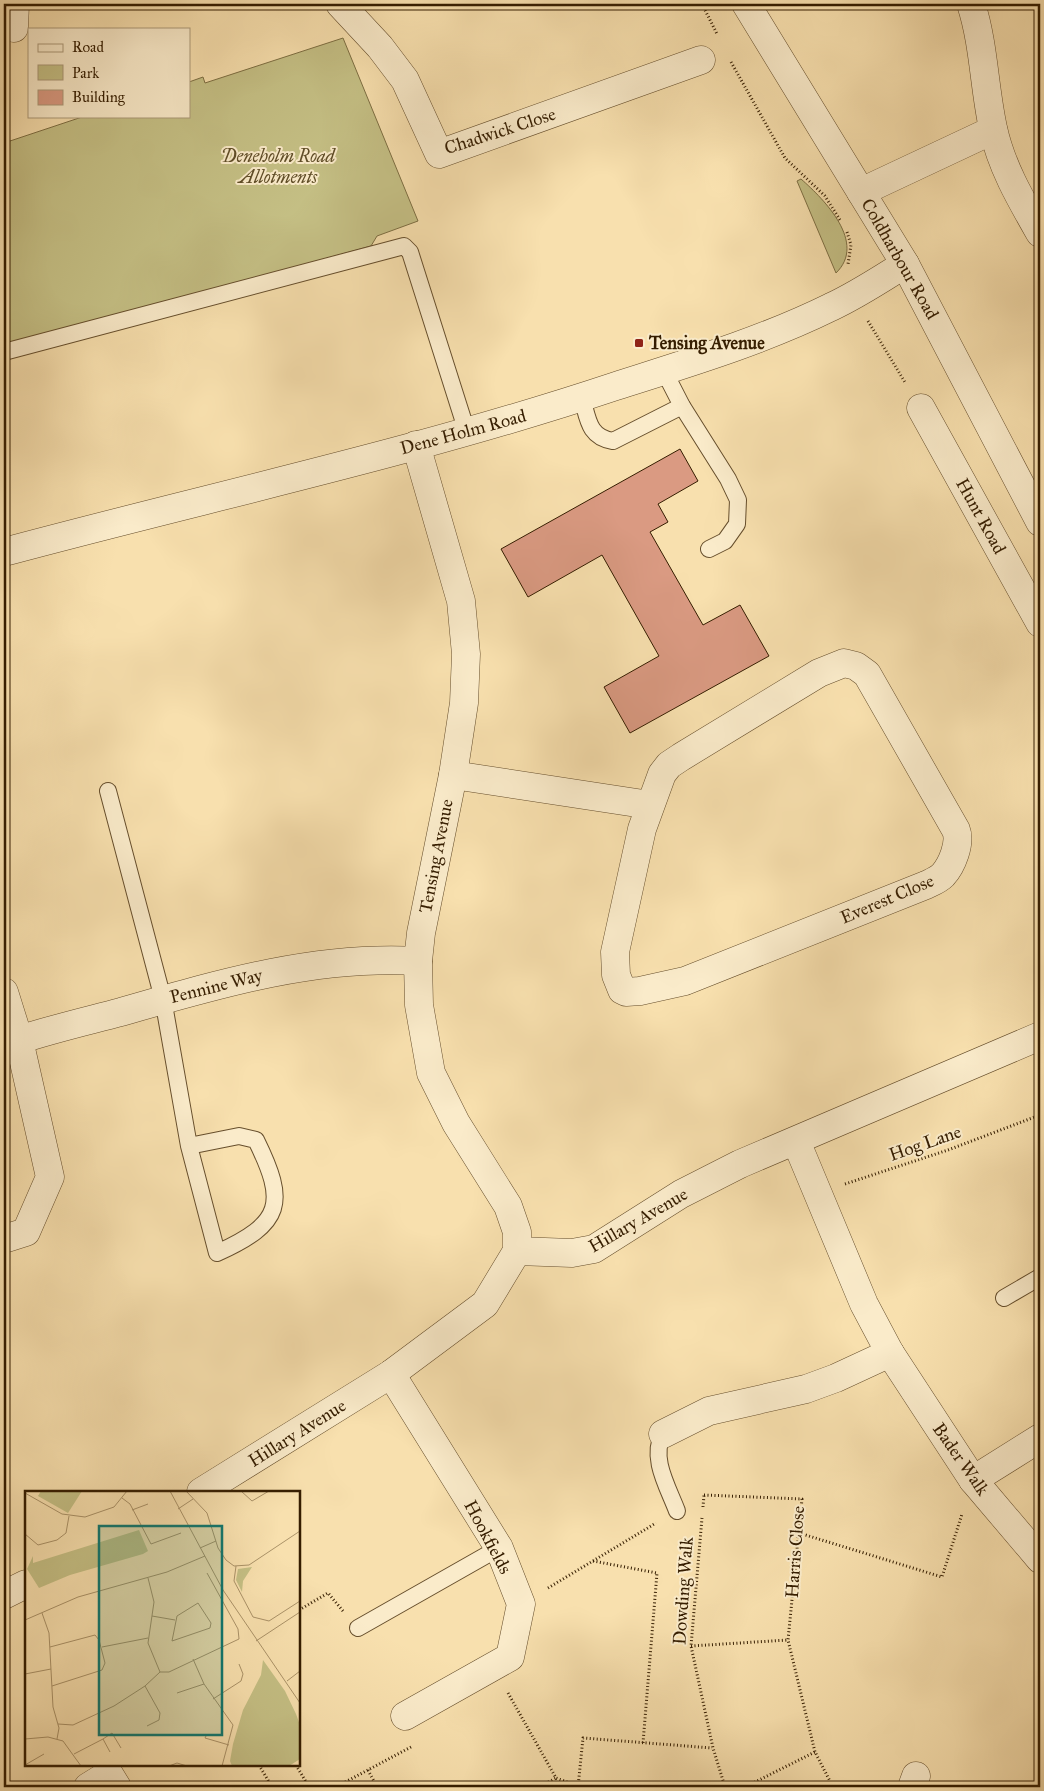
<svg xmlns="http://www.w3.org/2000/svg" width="1044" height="1791" viewBox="0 0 1044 1791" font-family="'IM FELL Great Primer',serif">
	<rect width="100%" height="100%" fill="#f8e0ae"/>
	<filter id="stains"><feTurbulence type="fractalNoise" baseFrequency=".004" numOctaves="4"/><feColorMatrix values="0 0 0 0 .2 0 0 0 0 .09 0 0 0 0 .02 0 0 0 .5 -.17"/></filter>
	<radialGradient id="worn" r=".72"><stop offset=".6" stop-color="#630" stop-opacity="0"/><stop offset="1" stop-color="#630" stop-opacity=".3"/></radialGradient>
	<!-- green -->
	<g fill="#c5c085" stroke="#7d6e42">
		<path d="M343,38l75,183 -41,15 -6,10 -367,102v-205l81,-27h104v-34l14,-5 2,6z"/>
		<path d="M801,179c24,21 66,64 35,94l-39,-92z"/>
	</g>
	<!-- building -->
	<path fill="#da9a82" stroke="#351d00" d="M680,449l18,32 -40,23 10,18 -18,10 53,93 37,-20 29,51 -139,77 -26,-46 55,-31 -57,-101 -74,42 -27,-48z"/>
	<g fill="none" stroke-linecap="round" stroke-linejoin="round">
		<defs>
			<g id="service">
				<path d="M4,352l400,-106 6,6 57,180"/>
				<path d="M664,371l18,35 46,73 10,21 -1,24 -12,17 -16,8"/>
				<path d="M582,398c6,20 6,39 31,43l69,-35"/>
				<path d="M108,791l55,208 26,147 28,107c66,-30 70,-50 39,-113l-17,-4 -50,10"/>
				<path d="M1004,1298l36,-21"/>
				<path d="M663,1434c-13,24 5,53 14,77"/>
				<path d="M358,1628l141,-80"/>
			</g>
			<g id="minor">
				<path d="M340,4l40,43 25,33 34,74 262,-94"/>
				<path d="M971,4c13,40 13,83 22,124 8,38 28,72 47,105"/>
				<path d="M14,28l1,-24"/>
				<path d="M861,192l132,-62"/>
				<path d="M921,408l119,215"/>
				<path d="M4,552c204,-55 411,-99 612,-166 72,-23 146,-45 215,-79 26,-12 50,-28 74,-43"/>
				<path d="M844,663l12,3 11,8 89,156c5,13 -4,35 -13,45 -5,5 -11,7 -17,10l-241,96 -45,10 -14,1 -4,-2 -6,-15 -1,-23 27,-123 20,-55 7,-9 12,-8 138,-84z"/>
				<path d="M453,775l197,30"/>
				<path d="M4,992l15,48 31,137 -24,55 -22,7"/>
				<path d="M19,1040c33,-11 68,-19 102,-28 97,-28 194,-57 297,-51"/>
				<path d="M796,1141l68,163 26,49 83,127 67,79"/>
				<path d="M517,1251l55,2 22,-4 87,-55 59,-30 300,-128"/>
				<path d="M391,1374l108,174 22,56 -11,53 -105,59"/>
				<path d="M663,1434l46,-23 97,-22 30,-11 54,-25"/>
				<path d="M973,1480l67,-42"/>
				<path d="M201,1492l190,-118 94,-70 32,-53v-19l-9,-26 -52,-83 -25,-50 -12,-68 -1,-44 3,-28 32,-158 11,-72 2,-49 -5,-53 -45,-156"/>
				<path d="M4,1595l22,-11"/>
				<path d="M88,1787l21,-13 8,13"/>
				<path d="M912,1787l4,-11"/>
			</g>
			<path id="tertiary" d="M746,4l159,260 135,258"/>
		</defs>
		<!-- service casing -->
		<use href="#service" stroke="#664e2c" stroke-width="18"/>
		<!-- minor casing -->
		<use href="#minor" stroke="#664e2c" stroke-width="29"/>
		<!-- tertiary casing -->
		<use href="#tertiary" stroke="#664e2c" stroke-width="29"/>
		<!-- path -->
		<g stroke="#351d00" stroke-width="3" stroke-dasharray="1 2.5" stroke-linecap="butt">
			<path d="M702,4l15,30"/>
			<path d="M731,62l54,96 40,38 15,24"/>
			<path d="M847,232l4,13 -3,19"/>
			<path d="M868,321l38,63"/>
			<path d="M845,1184l103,-34 92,-35"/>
			<path d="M704,1495l98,4 -14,141 27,112 18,35"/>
			<path d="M703,1507l1,-12"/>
			<path d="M702,1518l-11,128 22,102 12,39"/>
			<path d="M799,1533l143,44 20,-63"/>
			<path d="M593,1561l64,12 -14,170"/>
			<path d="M548,1588l108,-65"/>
			<path d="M299,1610l29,-17 15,18"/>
			<path d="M691,1646l97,-6"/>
			<path d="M508,1693l48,85 22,8"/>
			<path d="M259,1765l13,22"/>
			<path d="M296,1765l13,22"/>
			<path d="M368,1770l9,17"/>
			<path d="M336,1787l75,-40"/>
			<path d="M539,1787l17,-9"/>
			<path d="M578,1787l5,-49 129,10"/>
			<path d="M745,1787l70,-35"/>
		</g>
		<!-- service -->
		<use href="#service" stroke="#faebca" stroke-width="16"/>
		<!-- minor -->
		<use href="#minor" stroke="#faebca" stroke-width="28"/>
		<!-- tertiary -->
		<use href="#tertiary" stroke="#faebca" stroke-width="28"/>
	</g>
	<!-- markers -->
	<rect fill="#8f2418" stroke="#faebca" stroke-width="2" x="634" y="338" width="10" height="10" rx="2.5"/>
	<g text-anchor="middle" stroke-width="4" stroke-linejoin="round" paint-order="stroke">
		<!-- street labels -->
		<g font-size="18" fill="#351d00" stroke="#faebca">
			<text transform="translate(500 131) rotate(-18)" y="6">Chadwick Close</text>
			<text transform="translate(900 259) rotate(60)" y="6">Coldharbour Road</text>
			<text transform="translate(463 432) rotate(-15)" y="6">Dene Holm Road</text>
			<text transform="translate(981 516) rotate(61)" y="6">Hunt Road</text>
			<text transform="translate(436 856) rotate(-79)" y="6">Tensing Avenue</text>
			<text transform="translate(887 899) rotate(-23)" y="6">Everest Close</text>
			<text transform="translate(216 986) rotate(-14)" y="6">Pennine Way</text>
			<text transform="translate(925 1143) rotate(-19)" y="6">Hog Lane</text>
			<text transform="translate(638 1220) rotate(-30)" y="6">Hillary Avenue</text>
			<text transform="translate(297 1433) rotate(-32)" y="6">Hillary Avenue</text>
			<text transform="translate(961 1459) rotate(55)" y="6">Bader Walk</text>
			<text transform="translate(488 1537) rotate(62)" y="6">Hookfields</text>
			<text transform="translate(795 1552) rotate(-86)" y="6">Harris Close</text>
			<text transform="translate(683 1591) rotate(-86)" y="6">Dowding Walk</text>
		</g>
		<!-- park labels -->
		<g font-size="18" font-style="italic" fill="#604e28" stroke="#faebca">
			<text x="278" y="162">Deneholm Road<tspan x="278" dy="21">Allotments</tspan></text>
		</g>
		<!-- poi labels -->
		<g font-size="18" font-weight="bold" fill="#351d00" stroke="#faebca" text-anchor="start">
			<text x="649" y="349">Tensing Avenue</text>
		</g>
	</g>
	<!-- overview -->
	<g transform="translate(25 1491)">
		<rect width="275" height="275" fill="#f8e0ae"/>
		<path d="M16,0h41l-14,22 -30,-17zM114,39l9,21 -5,3 -73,21 -31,13 -12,-19 6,-13v7zM227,76l-9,14 -1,11 -6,-12 2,-11zM238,169l22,31 11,23 4,11v34l-11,7h-57l-2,-5 3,-17 10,-34 18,-35z" fill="#c5c085"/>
		<path fill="none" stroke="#aa9268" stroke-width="1" d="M145,0l53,99 77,113M161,0l21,22 11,35 8,12 8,6 15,-1 51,-34M216,0l11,10 17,-10M0,2l37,21 23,3 29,-10 13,-16M97,7l8,6 21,40 30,-11M153,18l15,-10M107,19l16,-6M0,43l13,11 19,-5 9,-7 3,-17M175,57l16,-7M211,75l-2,15 19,36 16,4 31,-20M123,87l6,24 -6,41 12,29M173,112l13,20 -1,5 -38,13 5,-25zM17,122l7,20 4,74 6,21 -2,11M127,125l23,4M0,129l53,-23 89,-25 38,-16M231,150l44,-29M25,156l45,-12 4,5 6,23 -3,7 -50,16M77,156l46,-9M168,168l11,25 29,41 -11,41M135,181h9l70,-33 -1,-10 -31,-56M0,183l26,-5M262,190l13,-10M120,195l15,27 -1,7 -12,6M152,202l27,-9M188,208l28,-18 2,-7 -4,-10M33,233l15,1 41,-19 31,-20 15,-14M182,243l-2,4 24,7M0,248l23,-2 15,4 18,25M78,248l9,-6 9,15M49,263l29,-15 7,13M0,274l19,-11M144,275l8,-3 10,3"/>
		<path fill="#0f766e" fill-opacity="0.15" stroke="#0f766e" stroke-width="2.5" d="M74,35h123v209h-123z"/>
		<rect width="275" height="275" fill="none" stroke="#351d00" stroke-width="2.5"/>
	</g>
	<!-- margin -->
	<rect width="1044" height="1791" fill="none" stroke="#f8e0ae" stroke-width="20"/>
	<rect x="5" y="5" width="1034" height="1781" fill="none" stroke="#351d00" stroke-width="2.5"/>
	<rect x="10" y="10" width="1024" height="1771" fill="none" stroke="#351d00"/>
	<!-- legend -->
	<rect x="28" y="28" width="162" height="90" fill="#faebca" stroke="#ab9979"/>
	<rect x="38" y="44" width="25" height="8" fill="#faebca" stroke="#ab9979"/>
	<text x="72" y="52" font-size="15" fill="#351d00">Road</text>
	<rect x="38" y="65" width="25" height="15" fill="#c5c085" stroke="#ab9979"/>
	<text x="72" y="78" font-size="15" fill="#351d00">Park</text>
	<rect x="38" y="90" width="25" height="15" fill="#da9a82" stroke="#ab9979"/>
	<text x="72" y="102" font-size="15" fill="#351d00">Building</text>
	<rect width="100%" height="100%" filter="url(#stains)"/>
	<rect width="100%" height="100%" fill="url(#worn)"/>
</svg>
